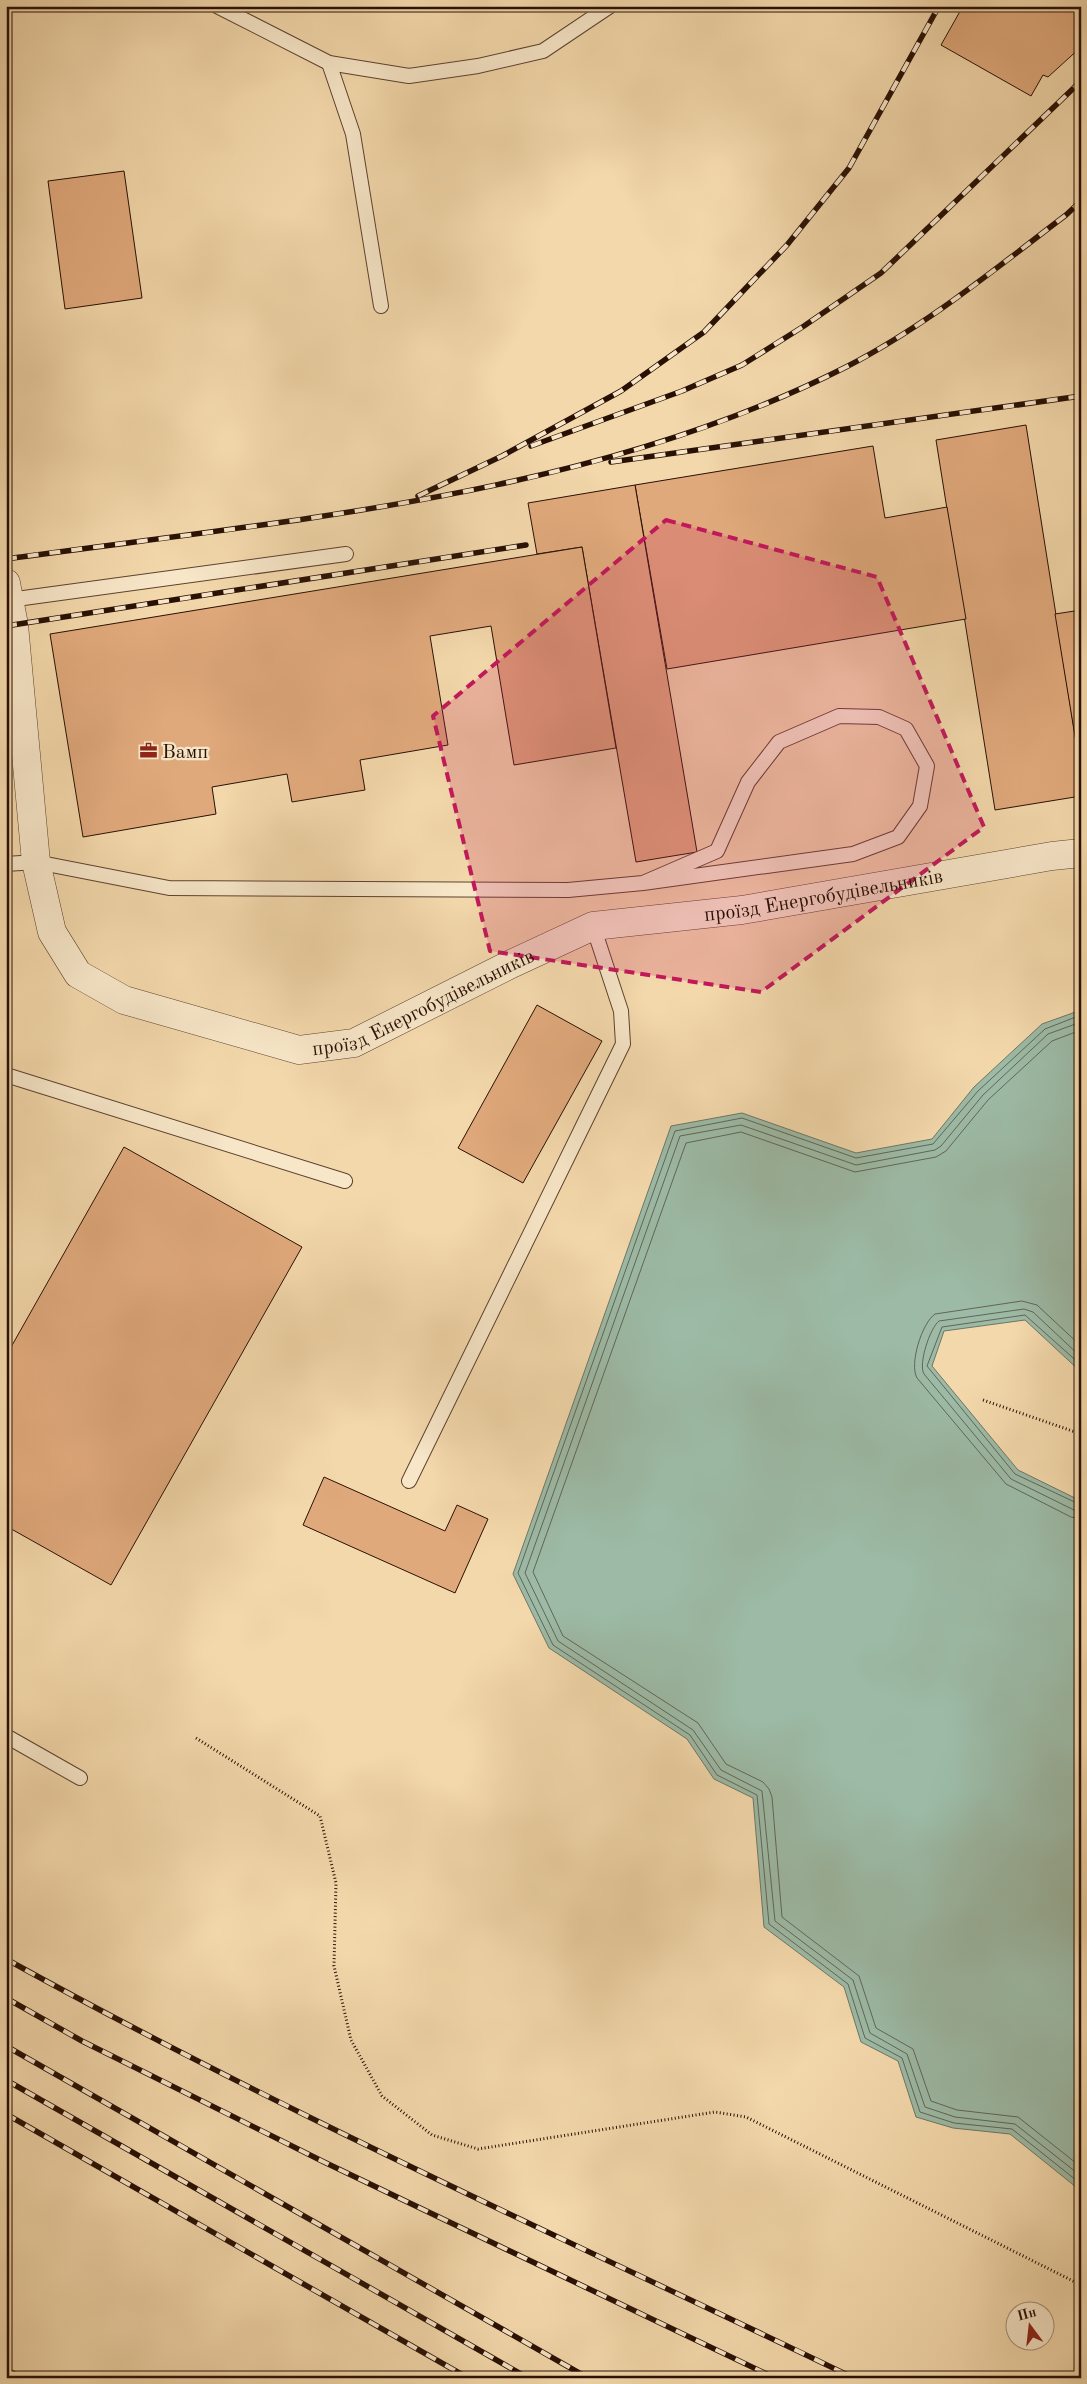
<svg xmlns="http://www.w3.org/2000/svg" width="1087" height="2384" viewBox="0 0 1087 2384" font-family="'Old Standard TT',serif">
	<rect width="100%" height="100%" fill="#f3d8ab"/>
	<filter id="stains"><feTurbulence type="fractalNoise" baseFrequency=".004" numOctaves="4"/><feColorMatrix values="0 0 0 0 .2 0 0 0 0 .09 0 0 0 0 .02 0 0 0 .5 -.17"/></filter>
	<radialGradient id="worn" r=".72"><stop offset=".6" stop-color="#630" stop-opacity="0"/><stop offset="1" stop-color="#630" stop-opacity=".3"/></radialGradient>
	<!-- water -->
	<path fill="#9cbaa6" stroke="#6e7666" d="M1081,1010v362l-56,-52 -81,11 -12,35 86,104 63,31v690l-71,-57 -57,-6 -37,-11 -18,-56 -37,-19 -17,-55 -80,-60 -11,-129 -39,-19 -27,-40 -138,-91 -36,-74 158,-448 71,-13 114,40 76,-14 42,-52 68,-63z"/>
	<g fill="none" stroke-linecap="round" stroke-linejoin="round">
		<!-- shore -->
		<g stroke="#626556" stroke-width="1">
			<path d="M1081,1015l-36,14 -67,62 -45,53 -77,14 -114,-40 -67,13 -157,442 35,72 137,90 27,40 40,20 12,129 79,60 17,54 37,20 18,54 34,11 58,6 69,55"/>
			<path d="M1081,1022l-33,12 -65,61 -42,51 -6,4 -79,15 -115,-40 -61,11 -155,437 33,68 135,89 28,40 41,21 13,130 78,59 17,53 37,21 18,53 30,10 60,7 66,52"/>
			<path d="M1081,1030l-29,11 -64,59 -42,51 -10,6 -81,15 -114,-40 -55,11 -153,429 30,64 135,87 28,41 37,18 6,7 3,8 10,120 77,59 17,52 37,21 18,52 26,9 61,7 63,50"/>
			<path d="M1081,1346l-44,-41 -15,-4 -87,13c-13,9 -26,50 -18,64l89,106 65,33 10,2"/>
			<path d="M1081,1357l-48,-45 -9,-3 -85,12c-9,7 -21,43 -15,53l87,105 63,31 7,1"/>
			<path d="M1081,1365l-56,-50 -83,12 -15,39 88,108 66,31"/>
		</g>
	</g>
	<!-- building -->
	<g fill="#e0a97c" stroke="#291005">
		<path d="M963,6h118v41l-33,30 -5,-2 -12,21 -90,-51z"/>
		<path d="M124,171l18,127 -77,11 -17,-128z"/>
		<path d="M1026,425l55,348v23l-86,14 -59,-370z"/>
		<path d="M873,446l12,72 62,-11 19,112 -299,50 -32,-184z"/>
		<path d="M635,485l62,367 -61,10 -54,-315 -45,7 -9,-51z"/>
		<path d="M582,547l34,201 -102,17 -23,-139 -61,10 18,109 -88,15 5,30 -73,12 -5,-28 -75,13 4,27 -133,23 -33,-203z"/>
		<path d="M1081,610v163l-26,-159z"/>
		<path d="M537,1005l65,36 -79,142 -65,-35z"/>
		<path d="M124,1147l178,100 -191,338 -105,-59v-170z"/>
		<path d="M324,1477l121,54 12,-26 31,14 -33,74 -152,-68z"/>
	</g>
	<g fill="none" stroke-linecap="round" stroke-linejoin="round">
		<defs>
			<g id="lane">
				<path d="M217,6l112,57 80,13 69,-10 65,-15 67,-45"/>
				<path d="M329,63l24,71 28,172"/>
				<path d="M9,600l337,-46"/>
				<path d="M6,864l30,-2 133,26 399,2 75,-7 74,-32 31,-69 31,-40 60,-26 40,1 27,12 21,37 -7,40 -22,31 -45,17 -210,29"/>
				<path d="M6,1075l339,106"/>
				<path d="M409,1481l214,-437 -2,-33 -28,-85"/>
				<path d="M6,1736l74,42"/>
			</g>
			<g id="street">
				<path id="s1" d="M6,583l8,42 22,237 16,70 26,42 46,26 175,50 55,-7 157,-79 82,-38 149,-16 310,-54 29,-3"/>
			</g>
		</defs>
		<!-- lane casing -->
		<use href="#lane" stroke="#5c422e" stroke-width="16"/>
		<!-- street casing -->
		<use href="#street" stroke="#5c422e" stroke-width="29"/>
		<!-- path -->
		<g stroke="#291005" stroke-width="3" stroke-dasharray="1 2.5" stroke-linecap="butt">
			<path d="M983,1400l98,34"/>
			<path d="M196,1738l124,78 16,67 -2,83 17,74 31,56 50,39 46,14 237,-37 31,5 335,168"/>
		</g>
		<!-- lane -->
		<use href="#lane" stroke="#f7e6c8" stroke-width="14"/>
		<!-- street -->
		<use href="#street" stroke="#f7e6c8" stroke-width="28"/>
		<defs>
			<g id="rail">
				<path d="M531,446l151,-55 60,-26 62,-39 77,-53 200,-192"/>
				<path d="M611,462l470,-66"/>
				<path d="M418,496l84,-40 119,-65 83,-59 83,-87 62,-77 90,-162"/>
				<path d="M6,559c281,-39 584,-62 840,-192 80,-41 149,-98 220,-152l15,-14"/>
				<path d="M6,626l520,-81"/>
				<path d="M6,1959c276,153 564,282 848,419"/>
				<path d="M6,1998l76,43 242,121 451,216"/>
				<path d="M6,2046l582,332"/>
				<path d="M6,2080l522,298"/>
				<path d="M6,2114l462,264"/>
				<path d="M6,2368l13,10"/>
			</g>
		</defs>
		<!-- rail casing -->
		<use href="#rail" stroke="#291005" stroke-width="5.5"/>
		<!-- rail -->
		<use href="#rail" stroke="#f7e6c8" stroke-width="4" stroke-dasharray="11" stroke-linecap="butt"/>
	</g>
	<!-- marked area -->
	<path fill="#c2185b" fill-opacity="0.2" stroke="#c2185b" stroke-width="4" stroke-dasharray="10 6" stroke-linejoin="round" d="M666,520l211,57 107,250 -223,165 -271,-41 -57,-235z"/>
	<!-- icons -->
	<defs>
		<symbol id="office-bare" viewBox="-9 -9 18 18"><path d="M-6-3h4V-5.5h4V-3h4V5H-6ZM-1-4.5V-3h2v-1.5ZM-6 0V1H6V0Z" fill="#8f2418" stroke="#f7e6c8" stroke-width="2.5" paint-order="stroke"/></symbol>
	</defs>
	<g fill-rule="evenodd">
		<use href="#office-bare" x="136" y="738" width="25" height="25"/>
	</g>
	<g text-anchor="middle" stroke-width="4.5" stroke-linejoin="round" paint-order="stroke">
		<!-- poi labels -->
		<g font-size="20" fill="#291005" stroke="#f7e6c8" text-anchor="start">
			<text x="162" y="758">Вамп</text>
		</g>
		<!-- street labels -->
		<g font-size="20" fill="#291005" stroke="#f7e6c8">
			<text dy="7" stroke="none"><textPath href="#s1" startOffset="1191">проїзд Енергобудівельників</textPath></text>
			<text dy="7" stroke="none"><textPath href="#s1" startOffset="771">проїзд Енергобудівельників</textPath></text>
		</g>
	</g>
	<!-- margin -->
	<rect width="1087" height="2384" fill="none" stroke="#f3d8ab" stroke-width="25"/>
	<rect x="8" y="8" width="1072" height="2369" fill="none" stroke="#291005" stroke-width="2.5"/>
	<rect x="12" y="12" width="1062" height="2359" fill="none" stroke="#291005"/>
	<!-- north arrow -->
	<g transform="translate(1030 2326) rotate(345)"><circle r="24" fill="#f7e6c8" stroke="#a5907a"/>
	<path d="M0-4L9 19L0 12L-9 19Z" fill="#8f2418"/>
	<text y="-8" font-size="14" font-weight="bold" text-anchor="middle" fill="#291005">Пн</text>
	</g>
	<rect width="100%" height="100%" filter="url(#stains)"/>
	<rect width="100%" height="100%" fill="url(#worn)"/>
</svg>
